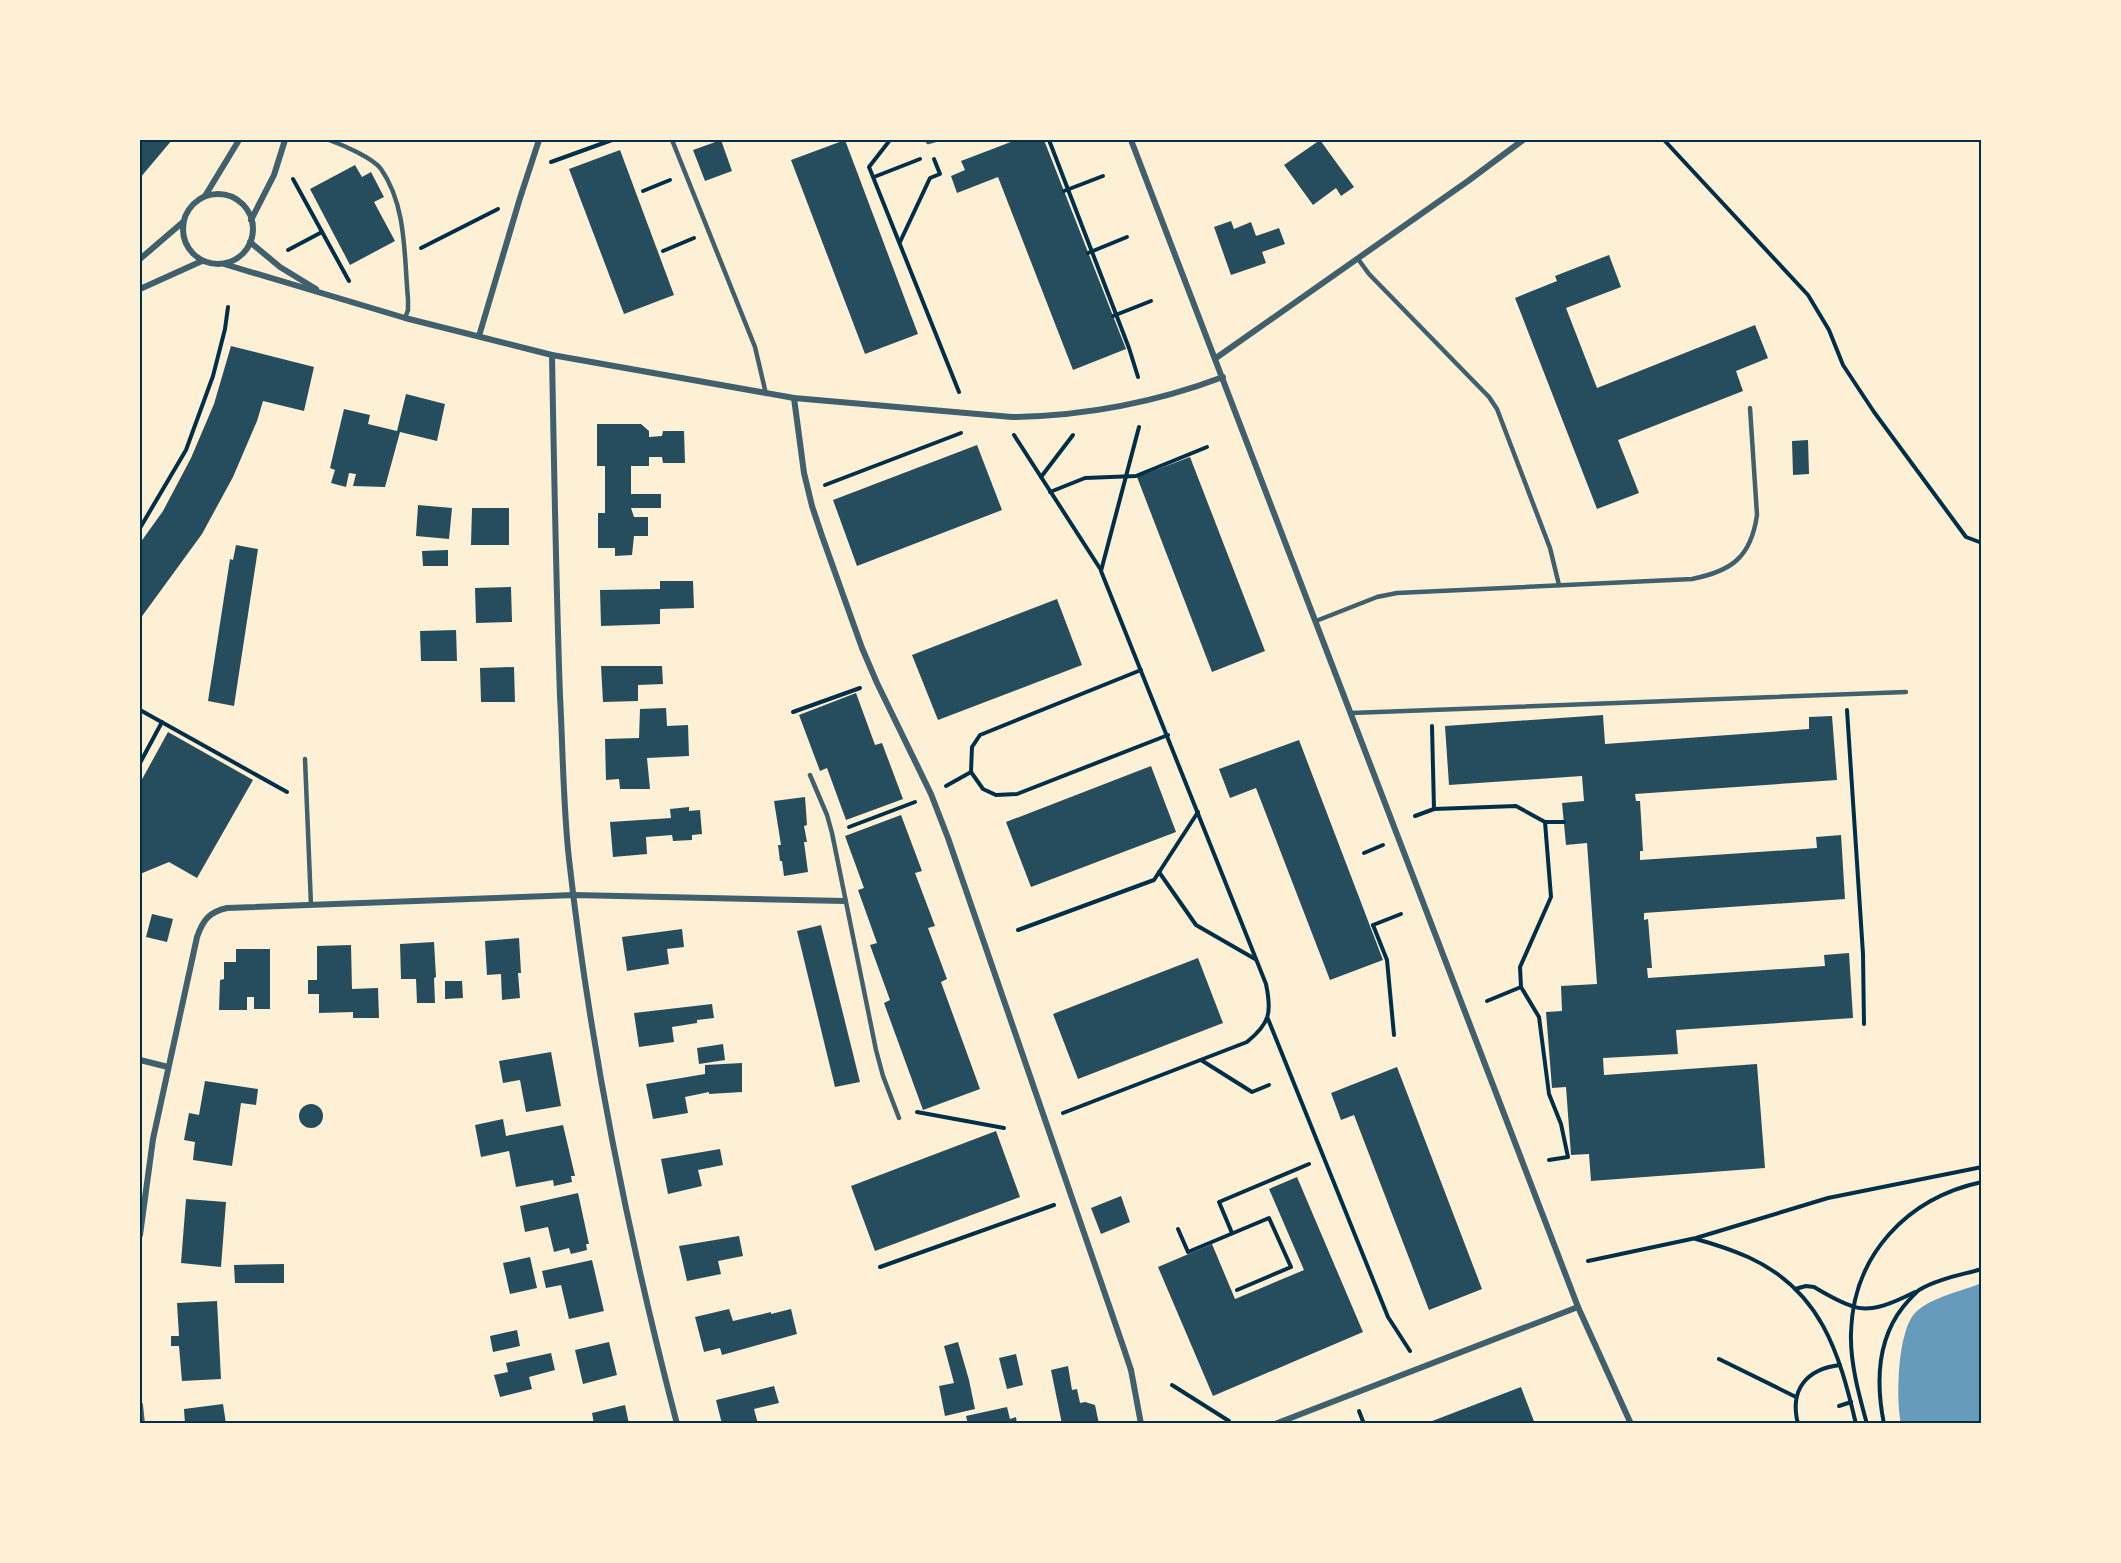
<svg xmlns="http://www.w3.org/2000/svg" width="2121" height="1563" viewBox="0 0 2121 1563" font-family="'DejaVu Sans',sans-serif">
	<rect width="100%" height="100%" fill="#fdf0d5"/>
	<!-- water -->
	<path fill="#669bbc" d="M1981,1283v140h-80c-5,-24 -4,-95 16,-112 18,-15 43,-19 64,-28z"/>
	<!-- building -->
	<g fill="#264d5e">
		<path d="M140,140h32l-32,38z"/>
		<path d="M721,140l11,31 -27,10 -12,-31z"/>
		<path d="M845,140l73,194 -53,20 -74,-194z"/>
		<path d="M1016,140h28l82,209 -53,21 -75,-193 -41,16 -6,-17 14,-6 -4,-9z"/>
		<path d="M1320,140l34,47 -13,9 -5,-8 -23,17 -29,-40z"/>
		<path d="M620,150l54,145 -50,19 -55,-145z"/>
		<path d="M355,165l7,12 9,-5 13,25 -10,5 21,39 -45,24 -40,-76z"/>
		<path d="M1231,221l3,8 17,-7 5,14 23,-8 6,16 -23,8 4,11 -35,12 -17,-48z"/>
		<path d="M1609,255l12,32 -55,21 31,80 158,-63 13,33 -32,13 7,20 -125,49 21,53 -42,16 -82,-211 42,-17 -2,-5z"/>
		<path d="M231,346l83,21 -10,44 -41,-10 -6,20 -24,56 -31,57 -62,85v-76l23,-32 28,-53 23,-54z"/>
		<path d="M406,394l39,10 -8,37 -37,-9 -15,55 -32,-1 3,-12 -7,-1 -3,14 -15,-4 4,-13 -5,-2 14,-59 26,6 -2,9 29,7z"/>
		<path d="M597,424h44l8,7v6l13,-1 1,-5h21l1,32h-22l-1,-6h-13v9h-18v28h30v14h-30l3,9h14v19h-14l-2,19 -17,1v-8h-17v-35h7v-47h-8z"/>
		<path d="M1808,440l1,34 -16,1 -1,-34z"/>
		<path d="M977,445l25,65 -145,56 -24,-66z"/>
		<path d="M1190,457l75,194 -53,21 -75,-195z"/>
		<path d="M418,505l34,3 -3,31 -33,-3z"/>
		<path d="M472,508h37v37h-38z"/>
		<path d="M236,545l22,4 -24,157 -26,-5 22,-142 3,1z"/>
		<path d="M448,550v16h-25l-1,-15z"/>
		<path d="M660,581h33l1,27 -34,1v15l-59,2 -1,-36 60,-1z"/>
		<path d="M511,587l1,35 -36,1 -1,-35z"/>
		<path d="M1057,599l25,66 -144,55 -26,-65z"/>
		<path d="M456,630l1,31h-36l-1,-30z"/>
		<path d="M601,666h61l1,18 -25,1v16l-35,1z"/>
		<path d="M514,667l1,35h-34l-1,-34z"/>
		<path d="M856,693l19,52 7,-2 21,56 -57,21 -19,-52 -7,3 -21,-56z"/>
		<path d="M666,708l1,18 21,-1 1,31 -42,2 3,31h-30l-1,-10 -13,1 -1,-41 34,-1 1,-29z"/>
		<path d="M1603,715l2,29 204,-15v-12l23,-1 5,64 -202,14 1,7h4l3,50h-3v9l177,-12 -1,-11 25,-2 4,64 -201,14v7l4,-1 4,49h-5l1,10 177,-12 -1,-11 25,-2 4,65 -177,12 2,24 -75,4 1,17 153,-11 8,104 -174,13 -2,-27 -18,1 -5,-68 -14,1 -6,-76 16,-1 -1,-25 36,-2 -10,-141 -21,2 -4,-42 22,-2 -2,-25 -133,9 -4,-59z"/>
		<path d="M168,732l85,48 -56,98 -28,-16 -29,12v-91z"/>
		<path d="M1299,740l84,220 -53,20 -74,-192 -26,10 -11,-29z"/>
		<path d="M1151,766l25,66 -145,55 -25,-65z"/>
		<path d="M805,797l2,28 -3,1 3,16h-3l4,30 -24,4 -2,-15h-2l-2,-16h3l-7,-44z"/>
		<path d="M689,807v4l11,-1 2,24 -10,1v5l-19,1 -1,-6 -26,2 1,17 -34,3 -3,-35 61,-4 -1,-9z"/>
		<path d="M901,815l21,56 -7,2 20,53 -7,2 19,51 -6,3 39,107 -57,21 -39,-107 6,-3 -20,-55 7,-2 -19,-53 6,-2 -19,-52z"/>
		<path d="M152,914l21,5 -6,23 -21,-5z"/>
		<path d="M821,925l39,157 -25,5 -38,-156z"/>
		<path d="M682,929l2,18 -17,2 2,15 -42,7 -5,-34z"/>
		<path d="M519,938l2,35h-3l2,25 -18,2 -1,-26 -14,1 -2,-34z"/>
		<path d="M434,942l2,35 -2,1 1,25h-18l-1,-24h-15l-1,-35z"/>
		<path d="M351,945l1,44 26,-1 1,30h-26v-6l-34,1v-19h-11v-14h9v-34z"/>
		<path d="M236,949h34v60h-16v-12h-7v13h-28l1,-30 4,-1v-17h12z"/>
		<path d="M1198,958l25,65 -145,56 -25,-65z"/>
		<path d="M445,981h17l1,17 -18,1z"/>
		<path d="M712,1004l2,14 -17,2v3l-25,4 2,15 -35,5 -5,-34z"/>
		<path d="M723,1044l2,16 -26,4 -2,-16z"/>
		<path d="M551,1052l10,54 -35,6 -6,-32 -17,3 -4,-22z"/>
		<path d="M742,1063v29l-33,2v-2l-24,5 3,16 -35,6 -7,-35 59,-10v-9z"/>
		<path d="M1397,1067l85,222 -53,21 -75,-195 -13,5 -10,-27z"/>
		<path d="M205,1081l53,8 -2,16 -15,-2 -9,63 -39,-6 2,-18 -11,-2 5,-27 10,2z"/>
		<circle cx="311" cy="1116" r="12"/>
		<path d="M503,1119l3,17 57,-11 12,51h-4l1,6 -18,4 -1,-6 -37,7 -7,-36 -28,6 -6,-32z"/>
		<path d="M996,1131l24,66 -145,54 -24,-65z"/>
		<path d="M720,1149l3,16 -25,5 4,16 -34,8 -7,-35z"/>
		<path d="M1297,1177l66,155 -150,64 -55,-129 54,-23 23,55 69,-29 -35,-81z"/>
		<path d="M578,1193l11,51h-3l1,6 -16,4 -2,-6 -15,4 -6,-25 -23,5 -5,-26z"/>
		<path d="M1121,1196l9,26 -29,12 -10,-26z"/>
		<path d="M186,1199l40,3 -5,65 -40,-4z"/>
		<path d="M739,1236l4,20 -25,5 3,13 -34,7 -8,-35z"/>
		<path d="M530,1257l7,31 -27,6 -7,-31z"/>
		<path d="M592,1260l12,51 -35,8 -8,-34 -15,3 -4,-17z"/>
		<path d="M284,1264v19h-49l-1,-18z"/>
		<path d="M217,1301l4,78 -39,2 -3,-35h-8v-10h8l-2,-33z"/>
		<path d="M729,1309l4,12 38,-9v2l20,-5 6,25 -75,21 -2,-7 -16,4 -9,-35z"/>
		<path d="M517,1330l3,16 -27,6 -3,-16z"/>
		<path d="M609,1342l8,33 -34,9 -8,-34z"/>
		<path d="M958,1342l11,38 6,29 -30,7 -6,-30 15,-3 -10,-37z"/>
		<path d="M551,1353l4,17 -26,7 3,12 -32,8 -6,-22 14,-3 -2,-9z"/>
		<path d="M1016,1354l7,31 -16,4 -8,-31z"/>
		<path d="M1068,1366l4,24 5,-1 3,14 5,-1 10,3 4,19h-37l-11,-54z"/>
		<path d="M774,1386l5,17 -25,6 4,15h-36l-6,-24z"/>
		<path d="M1521,1387l14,37h-108v-1z"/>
		<path d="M223,1404l3,20h-41l-1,-15z"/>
		<path d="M625,1405l4,19h-35l-2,-11z"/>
		<path d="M1007,1407l3,12 6,-2 1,7h-49l-2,-8z"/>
	</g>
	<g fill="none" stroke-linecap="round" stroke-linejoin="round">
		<!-- path -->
		<g stroke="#003049" stroke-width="4">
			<path d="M890,140l-21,27 90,225"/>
			<path d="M1049,140l80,208 9,29"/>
			<path d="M1664,140l144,155 21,35 14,35 31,47 92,125 16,6"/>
			<path d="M551,162l61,-22"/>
			<path d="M874,177l46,-18"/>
			<path d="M293,179l56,102"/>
			<path d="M643,191l27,-11"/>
			<path d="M1064,191l39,-15"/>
			<path d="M900,242l30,-64 10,-4 -6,-15"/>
			<path d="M421,248l77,-39"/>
			<path d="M288,250l34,-18"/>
			<path d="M663,251l31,-13"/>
			<path d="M1088,253l39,-16"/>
			<path d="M1113,316l38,-15"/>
			<path d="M1014,435l87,135"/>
			<path d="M1041,477l32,-42"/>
			<path d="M825,485l136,-52"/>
			<path d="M1050,492l35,-14 51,-2 71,-29"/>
			<path d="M140,528l46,-78 27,-74 12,-47 3,-22"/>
			<path d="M1141,670l-161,65 -8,12 -1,25 12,17 13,6 21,-1 151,-59"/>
			<path d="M140,710l147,82"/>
			<path d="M1847,710l16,244 1,70"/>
			<path d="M793,712l67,-24"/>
			<path d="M1432,726l2,83"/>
			<path d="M140,763l22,-41"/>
			<path d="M946,786l25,-14"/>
			<path d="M1415,816l19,-7 82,-3 29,16h19"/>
			<path d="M1545,822l6,75 -31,70 1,20 18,30 10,77 12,30 7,33 -19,3"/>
			<path d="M849,827l66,-25"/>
			<path d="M1364,853l19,-8"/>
			<path d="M1159,872l37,53 59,34"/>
			<path d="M1373,925l14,35 7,75"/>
			<path d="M1373,925l28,-11"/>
			<path d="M1018,930l136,-50 44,-68"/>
			<path d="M1487,1001l34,-14"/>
			<path d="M1268,1019l120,298 22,34"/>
			<path d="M1201,1060l51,32 17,-7"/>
			<path d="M917,1112l87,16"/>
			<path d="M1063,1113l184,-71c23,-19 25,-29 19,-58l-165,-413 38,-144"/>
			<path d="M1178,1229l10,23 81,-34 22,49 -54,23"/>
			<path d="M1232,1233l-13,-31 90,-38"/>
			<path d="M1696,1239c18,5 36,11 52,18 73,33 91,95 108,167"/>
			<path d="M1588,1261l108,-23 132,-40 154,-31"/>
			<path d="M880,1267l174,-62"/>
			<path d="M1795,1289l11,-3 8,1c12,7 25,15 38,19 19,8 45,-5 63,-14"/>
			<path d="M1719,1359l77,38"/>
			<path d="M1172,1385l57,36"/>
			<path d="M1839,1406l12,-4"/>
			<path d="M1359,1411l5,13"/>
			<path d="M1798,1424c-9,-35 9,-55 42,-59"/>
			<path d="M1867,1424c-8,-29 -17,-61 -16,-91 2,-78 56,-135 131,-151"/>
			<path d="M1884,1424c-8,-40 -7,-84 19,-117 5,-6 10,-12 16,-17 18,-11 42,-15 63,-21"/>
		</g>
		<!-- service -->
		<g stroke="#3f606c" stroke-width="4.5">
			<path d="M329,140c14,5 44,18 52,29 26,37 23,88 27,130v11l-3,8"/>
			<path d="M672,140l83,207 11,47"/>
			<path d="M928,142l7,-2"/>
			<path d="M1358,259l11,15 120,123 8,12 53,139 9,37"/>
			<path d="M1316,621l61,-24 20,-4 295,-14c40,-8 59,-22 65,-64l-7,-107"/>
			<path d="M1351,713l555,-21"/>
			<path d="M305,759l6,146"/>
			<path d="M810,775l17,40 5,18 44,217 7,26 16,42"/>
		</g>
		<!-- minor -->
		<g stroke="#3f606c" stroke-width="6">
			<path d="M1131,140l447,1167 53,117"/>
			<circle cx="218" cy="229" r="35"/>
			<path d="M205,196l34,-56"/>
			<path d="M251,220l23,-45 11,-35"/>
			<path d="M250,242l30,25 36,22"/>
			<path d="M140,259l43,-37"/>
			<path d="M224,264l181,54 147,37 242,43 218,19c73,-1 142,-14 211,-40"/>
			<path d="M140,289l62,-28"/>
			<path d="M479,336l41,-138 19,-58"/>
			<path d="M552,355c2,114 4,228 8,341 3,55 3,109 9,163 21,188 60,381 108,565"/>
			<path d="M1216,358l252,-177 55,-41"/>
			<path d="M794,398l10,75 8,33 10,30 40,112 15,35 54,111 17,44 176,511 7,21 10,54"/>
			<path d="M140,1060l28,7"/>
			<path d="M140,1235l13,-96 44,-202c6,-17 12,-25 30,-29l347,-13 271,6"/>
			<path d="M140,1405l2,19"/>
			<path d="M1275,1424l303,-117"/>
		</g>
	</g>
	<!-- border -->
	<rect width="2121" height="1563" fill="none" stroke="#fdf0d5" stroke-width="282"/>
	<rect x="141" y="141" width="1839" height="1281" fill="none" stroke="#003049" stroke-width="2"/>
</svg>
